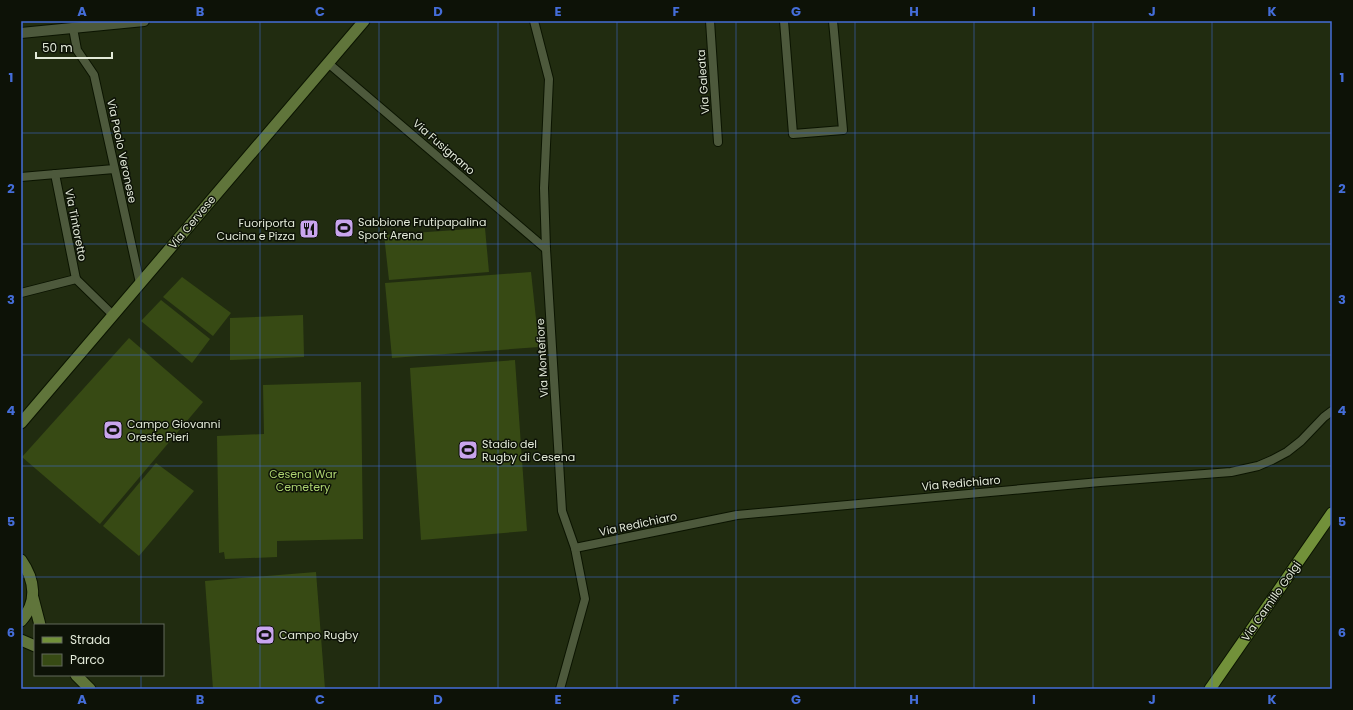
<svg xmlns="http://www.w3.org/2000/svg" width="1353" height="710" viewBox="0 0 1353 710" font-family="Poppins,sans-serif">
	<rect width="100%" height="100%" fill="#212c10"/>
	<!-- green -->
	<g fill="#374a14">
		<path d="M485,228l4,44 -100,8 -5,-45z"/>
		<path d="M531,272l8,75 -147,11 -7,-75z"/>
		<path d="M182,277l49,36 -18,23 -50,-39z"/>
		<path d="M161,300l49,39 -18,24 -51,-42z"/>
		<path d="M303,315l1,42 -74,3v-42z"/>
		<path d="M129,338l74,64 -103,122 -78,-67z"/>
		<path d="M515,360l12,171 -106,9 -11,-172z"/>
		<path d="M361,382l2,157 -86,2v16l-52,2 -1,-7 -5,1 -2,-117 47,-2 -1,-49z"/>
		<path d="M156,463l38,28 -55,65 -36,-30z"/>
		<path d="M316,572l9,117h-112l-8,-108z"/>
	</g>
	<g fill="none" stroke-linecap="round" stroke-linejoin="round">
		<defs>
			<g id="minor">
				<path d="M534,21l15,58 -5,109 2,61 16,262 13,37 10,51 -25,90"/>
				<path d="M710,21l8,121"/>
				<path d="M784,21l9,113 50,-4 -10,-109"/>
				<path d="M73,28l4,22 17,25 46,208"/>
				<path d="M328,63l218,186"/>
				<path d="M55,174l21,105"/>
				<path d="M21,177l93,-8"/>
				<path d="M76,279l37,36"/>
				<path d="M21,293l55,-14"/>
				<path d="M575,548l162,-33 363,-33 131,-10 27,-6 14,-6 15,-8 14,-11 23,-24 8,-6"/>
			</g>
			<path id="tertiary" d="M21,33l123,-12"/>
			<g id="secondary">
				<path d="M21,423l343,-402"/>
				<path d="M21,560c14,20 17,42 0,61"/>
				<path d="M33,598l7,27"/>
				<path d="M21,640l14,6"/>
				<path d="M76,675l14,14"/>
			</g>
			<path id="primary" d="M1210,689l122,-176"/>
		</defs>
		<!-- minor casing -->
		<use href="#minor" stroke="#0b1400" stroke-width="10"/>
		<!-- tertiary casing -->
		<use href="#tertiary" stroke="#0b1400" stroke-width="12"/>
		<!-- secondary casing -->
		<use href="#secondary" stroke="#0b1400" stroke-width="13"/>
		<!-- primary casing -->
		<use href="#primary" stroke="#0b1400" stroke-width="13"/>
		<!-- minor -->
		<use href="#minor" stroke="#4d593c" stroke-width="8"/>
		<!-- tertiary -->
		<use href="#tertiary" stroke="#4d593c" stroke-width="10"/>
		<!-- secondary -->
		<use href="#secondary" stroke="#60753b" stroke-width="11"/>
		<!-- primary -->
		<use href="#primary" stroke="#72913a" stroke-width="11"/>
	</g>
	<!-- grid -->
	<path fill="none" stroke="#446dd8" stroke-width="1" stroke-opacity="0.55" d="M141,21v604M260,21v668M379,21v668M498,21v668M617,21v668M736,21v668M855,21v668M974,21v668M1093,21v668M1212,21v668M21,133h1311M21,244h1311M21,355h1311M21,466h1311M21,577h1311M141,675v14"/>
	<!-- icons -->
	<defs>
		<symbol id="stadium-square" viewBox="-11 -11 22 22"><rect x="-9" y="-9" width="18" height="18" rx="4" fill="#c9a5ee" stroke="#0d1207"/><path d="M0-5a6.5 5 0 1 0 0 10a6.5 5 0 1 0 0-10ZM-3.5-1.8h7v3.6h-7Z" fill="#111"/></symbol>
		<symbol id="restaurant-square" viewBox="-11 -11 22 22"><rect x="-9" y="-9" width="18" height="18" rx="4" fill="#c9a5ee" stroke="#0d1207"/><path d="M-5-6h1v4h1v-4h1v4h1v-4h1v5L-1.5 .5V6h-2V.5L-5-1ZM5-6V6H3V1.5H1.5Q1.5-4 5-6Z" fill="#111"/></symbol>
	</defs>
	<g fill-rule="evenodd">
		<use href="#stadium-square" x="333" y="217" width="22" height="22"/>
		<use href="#restaurant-square" x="298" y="218" width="22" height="22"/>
		<use href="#stadium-square" x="102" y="419" width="22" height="22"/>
		<use href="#stadium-square" x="457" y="439" width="22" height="22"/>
		<use href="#stadium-square" x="254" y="624" width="22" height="22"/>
	</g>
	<g text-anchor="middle" stroke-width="3" stroke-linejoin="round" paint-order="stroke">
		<!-- street labels -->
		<g font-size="11" fill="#e2e9d8" stroke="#0d1207">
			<text transform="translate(703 82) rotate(-94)" y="4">Via Galeata</text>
			<text transform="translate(444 147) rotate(41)" y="4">Via Fusignano</text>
			<text transform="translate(122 151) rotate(78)" y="4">Via Paolo Veronese</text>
			<text transform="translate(192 222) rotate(-50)" y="4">Via Cervese</text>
			<text transform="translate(76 225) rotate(79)" y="4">Via Tintoretto</text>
			<text transform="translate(542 358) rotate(-93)" y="4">Via Montefiore</text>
			<text transform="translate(961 483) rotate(-5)" y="4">Via Redichiaro</text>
			<text transform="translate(638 524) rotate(-12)" y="4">Via Redichiaro</text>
			<text transform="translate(1271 601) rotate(-55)" y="4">Via Camillo Golgi</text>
		</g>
		<!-- poi labels -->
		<g font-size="11" fill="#e2e9d8" stroke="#0d1207" text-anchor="start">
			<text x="358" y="226">Sabbione Frutipapalina<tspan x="358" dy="13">Sport Arena</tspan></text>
			<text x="295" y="227" text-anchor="end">Fuoriporta<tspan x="295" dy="13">Cucina e Pizza</tspan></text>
			<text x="127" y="428">Campo Giovanni<tspan x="127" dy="13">Oreste Pieri</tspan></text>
			<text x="482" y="448">Stadio del<tspan x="482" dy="13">Rugby di Cesena</tspan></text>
			<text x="279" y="639">Campo Rugby</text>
		</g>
		<!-- park labels -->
		<g font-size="11" fill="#add370" stroke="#0d1207">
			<text x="303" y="478">Cesena War<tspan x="303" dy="13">Cemetery</tspan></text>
		</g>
	</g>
	<!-- border -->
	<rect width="1353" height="710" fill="none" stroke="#0d1207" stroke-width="44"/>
	<!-- legend -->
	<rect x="34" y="624" width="130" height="52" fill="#0d1207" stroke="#62685b"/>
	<rect x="42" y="637" width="20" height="6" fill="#72913a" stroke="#62685b"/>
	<text x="70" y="644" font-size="12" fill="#e2e9d8">Strada</text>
	<rect x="42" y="654" width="20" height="12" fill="#374a14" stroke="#62685b"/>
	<text x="70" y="664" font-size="12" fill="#e2e9d8">Parco</text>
	<!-- scale -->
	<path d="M36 52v6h76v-6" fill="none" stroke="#e2e9d8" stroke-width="2"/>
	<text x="42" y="52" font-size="12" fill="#e2e9d8" stroke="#0d1207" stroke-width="3" paint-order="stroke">50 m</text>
	<rect x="22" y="22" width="1309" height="666" fill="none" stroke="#446dd8" stroke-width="1.5"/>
	<g font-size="13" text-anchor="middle" font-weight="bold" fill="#446dd8">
		<text x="82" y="16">A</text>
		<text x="200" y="16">B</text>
		<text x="320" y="16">C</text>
		<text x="438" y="16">D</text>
		<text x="558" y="16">E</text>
		<text x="676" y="16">F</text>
		<text x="796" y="16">G</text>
		<text x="914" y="16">H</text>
		<text x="1034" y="16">I</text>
		<text x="1152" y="16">J</text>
		<text x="1272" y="16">K</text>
		<text x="11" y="82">1</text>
		<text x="1342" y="82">1</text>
		<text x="11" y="193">2</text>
		<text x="1342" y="193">2</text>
		<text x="11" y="304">3</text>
		<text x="1342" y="304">3</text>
		<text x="11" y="415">4</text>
		<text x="1342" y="415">4</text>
		<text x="11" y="526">5</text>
		<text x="1342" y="526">5</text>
		<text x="11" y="637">6</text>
		<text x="1342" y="637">6</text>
		<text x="82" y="704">A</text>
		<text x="200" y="704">B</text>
		<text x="320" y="704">C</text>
		<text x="438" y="704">D</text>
		<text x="558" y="704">E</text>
		<text x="676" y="704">F</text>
		<text x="796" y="704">G</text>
		<text x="914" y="704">H</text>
		<text x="1034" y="704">I</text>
		<text x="1152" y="704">J</text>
		<text x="1272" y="704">K</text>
	</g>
</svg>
